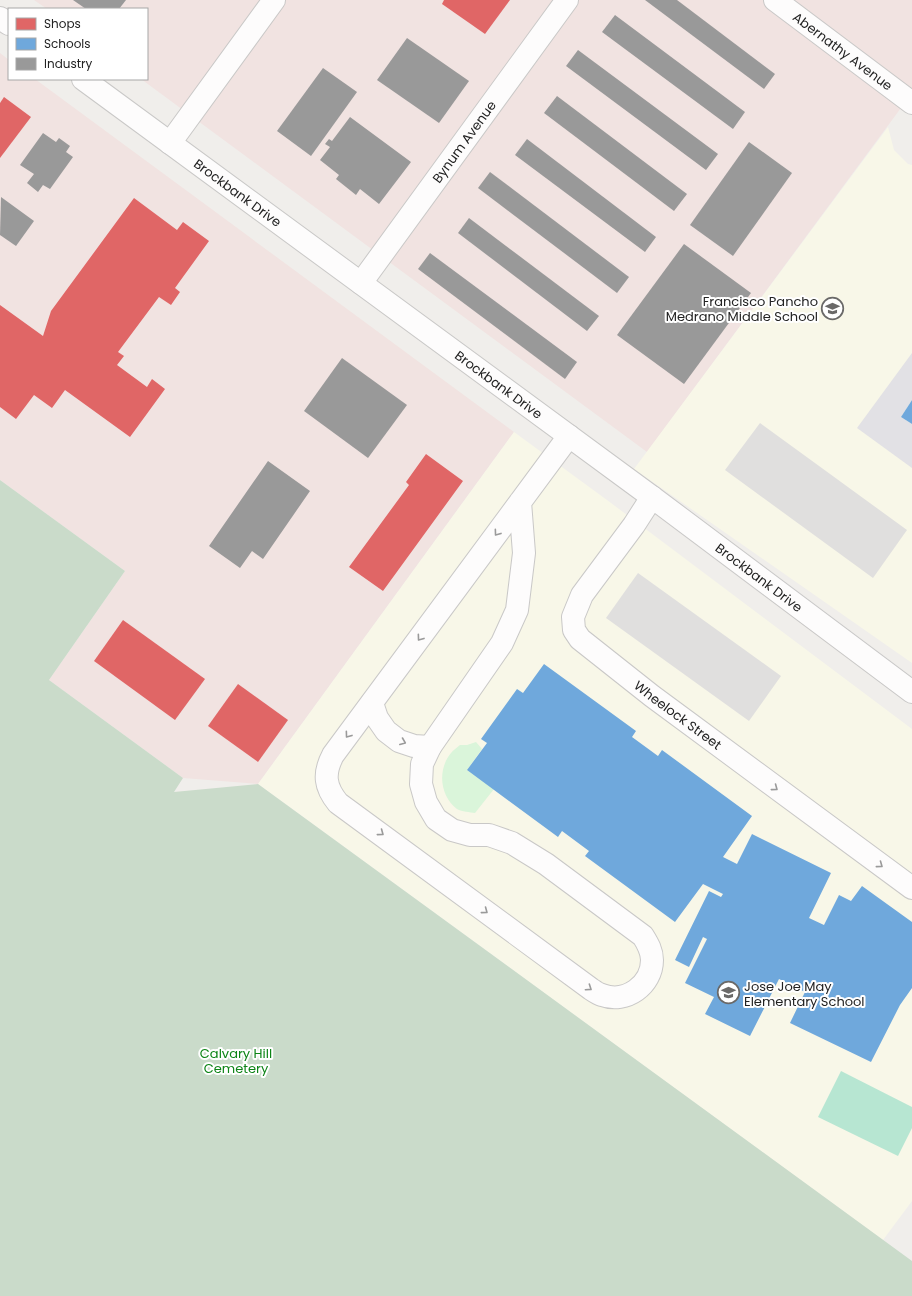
<svg xmlns="http://www.w3.org/2000/svg" width="912" height="1296" viewBox="0 0 912 1296" font-family="Poppins,sans-serif">
	<rect width="100%" height="100%" fill="#f0eeeb"/>
	<!-- commercial -->
	<g fill="#f1e3e1">
		<path d="M34,0h878v93l-265,359 -506,-373h6v-70h-100z"/>
		<path d="M0,53l9,7v19h26l479,353 -256,352 -75,-6 -134,-98 76,-109 -125,-91z"/>
	</g>
	<!-- education -->
	<g fill="#f8f7e8">
		<path d="M888,127l6,23 14,14 4,1v498l-278,-194z"/>
		<path d="M514,432l93,68 305,229v472l-29,39 -625,-456z"/>
	</g>
	<!-- cemetery -->
	<path fill="#cadbca" d="M0,480l125,91 -76,109 134,98 -9,14 84,-8 654,477v35h-912z"/>
	<!-- park -->
	<path fill="#daf5da" d="M476,742l6,7 -15,21 27,19 -19,24c-5,-1 -13,-1 -18,-4 -17,-13 -20,-39 -6,-56 2,-3 6,-5 9,-8h7z"/>
	<!-- pitch -->
	<path fill="#b7e6d2" d="M841,1071l71,36v21l-14,28 -80,-39z"/>
	<!-- parking -->
	<g fill="#e0dfde">
		<path d="M760,423l147,107 -34,48 -148,-108z"/>
		<path d="M638,573l143,103 -32,45 -143,-103z"/>
	</g>
	<!-- plaza -->
	<path fill="#e2e1e5" d="M912,353v47l-11,17 11,7v44l-55,-40z"/>
	<!-- shops -->
	<g fill="#e06666">
		<path d="M444,0h66l-25,34 -43,-30z"/>
		<path d="M4,97l27,20 -31,41v-55z"/>
		<path d="M134,198l43,32 6,-8 26,19 -34,47 5,4 -9,13 -12,-8 -41,55 6,4 -7,9 30,22 5,-8 13,10 -35,48 -65,-47 -13,18 -18,-13 -18,24 -16,-12v-102l43,31 8,-25z"/>
		<path d="M426,454l37,27 -80,110 -34,-24 60,-82 -3,-3z"/>
		<path d="M123,620l82,59 -30,41 -81,-59z"/>
		<path d="M238,684l50,36 -30,42 -50,-36z"/>
	</g>
	<!-- schools -->
	<g fill="#6fa8dc">
		<path d="M912,400v24l-11,-7z"/>
		<path d="M544,664l92,67 -4,6 26,19 4,-6 90,66 -29,41 14,7 15,-30 79,39 -22,45 15,7 15,-30 12,6 11,-15 50,36v66l-12,17 -29,57 -81,-39 15,-31 -26,-13 -29,57 -45,-22 9,-17 -29,-14 22,-44 -4,-2 -14,30 -14,-7 34,-69 12,6 2,-3 -20,-10 -28,38 -90,-66 4,-5 -27,-20 -4,6 -91,-67 20,-27 -6,-4 36,-50 6,4z"/>
	</g>
	<!-- industry -->
	<g fill="#999">
		<path d="M73,0h53l-7,9h-33z"/>
		<path d="M645,0h32l98,74 -11,15z"/>
		<path d="M615,15l130,97 -12,17 -131,-97z"/>
		<path d="M407,38l62,43 -30,42 -62,-43z"/>
		<path d="M578,50l140,104 -12,16 -140,-104z"/>
		<path d="M323,68l34,24 -46,64 -34,-25z"/>
		<path d="M557,96l130,98 -13,17 -130,-98z"/>
		<path d="M350,117l61,45 -32,42 -19,-15 -4,6 -20,-16 3,-4 -19,-15 10,-13 -5,-3 4,-5 3,2z"/>
		<path d="M43,133l13,9 3,-4 11,8 -4,6 7,5 -23,32 -7,-4 -5,7 -11,-9 7,-9 -14,-9z"/>
		<path d="M527,139l129,98 -11,15 -130,-97z"/>
		<path d="M749,142l43,31 -59,83 -43,-31z"/>
		<path d="M490,172l139,105 -12,16 -139,-105z"/>
		<path d="M1,197l33,24 -18,25 -16,-11z"/>
		<path d="M469,218l130,98 -12,15 -129,-98z"/>
		<path d="M684,244l67,49 -67,91 -67,-49z"/>
		<path d="M430,253l147,109 -12,17 -147,-110z"/>
		<path d="M342,358l65,47 -39,53 -64,-47z"/>
		<path d="M268,461l42,30 -47,68 -11,-8 -12,17 -31,-22z"/>
	</g>
	<g fill="none" stroke-linecap="round" stroke-linejoin="round">
		<defs>
			<g id="minor">
				<path id="s1" d="M775,0l137,103"/>
				<path d="M0,18l9,6"/>
				<path id="s2" d="M83,79l569,418 260,195"/>
				<path d="M170,143l104,-143"/>
				<path id="s3" d="M361,283l206,-283"/>
				<path id="s4" d="M652,497l-18,28 -52,70 -9,22 1,13 6,9 72,57 260,192"/>
				<path d="M520,502l4,51 -7,57 -15,33 -72,104 -8,17 -1,20 5,18 10,17 16,11 18,5h19l23,8 34,21 97,72c5,8 9,15 9,24 0,25 -26,44 -50,35 -4,-1 -8,-4 -11,-6l-253,-186c-13,-16 -15,-29 -5,-48l236,-319"/>
				<path d="M372,703l5,15 9,13 13,10 15,5 16,1"/>
			</g>
		</defs>
		<!-- minor casing -->
		<use href="#minor" stroke="#c9c8c7" stroke-width="24"/>
		<!-- minor -->
		<use href="#minor" stroke="#fdfcfc" stroke-width="22"/>
	</g>
	<!-- one-way arrows -->
	<defs><path id="oneway-chevron" d="M-2-3.5L2.5 0L-2 3.5" fill="none" stroke-width="1.6" stroke-linecap="round" stroke-linejoin="round"/></defs>
	<g stroke="#9a9a9a">
		<use href="#oneway-chevron" transform="translate(497 533) rotate(126)"/>
		<use href="#oneway-chevron" transform="translate(420 638) rotate(126)"/>
		<use href="#oneway-chevron" transform="translate(348 735) rotate(126)"/>
		<use href="#oneway-chevron" transform="translate(403 742) rotate(22)"/>
		<use href="#oneway-chevron" transform="translate(775 788) rotate(37)"/>
		<use href="#oneway-chevron" transform="translate(381 833) rotate(37)"/>
		<use href="#oneway-chevron" transform="translate(880 865) rotate(36)"/>
		<use href="#oneway-chevron" transform="translate(485 911) rotate(37)"/>
		<use href="#oneway-chevron" transform="translate(589 988) rotate(34)"/>
	</g>
	<!-- icons -->
	<defs>
		<symbol id="school-ring" viewBox="-11 -11 22 22"><circle r="9.5" fill="#fff" stroke="#6a6968" stroke-width="1.5"/><path d="M0-5L7-2L0 1L-7-2ZM-4 1L0 2.5L4 1V4Q0 6-4 4Z" fill="#6a6968"/></symbol>
	</defs>
	<g fill-rule="evenodd">
		<use href="#school-ring" x="820" y="296" width="25" height="25"/>
		<use href="#school-ring" x="716" y="980" width="25" height="25"/>
	</g>
	<g text-anchor="middle" stroke-width="4" stroke-linejoin="round" paint-order="stroke">
		<!-- street labels -->
		<g font-size="13" fill="#222" stroke="#fff">
			<text dy="5" stroke="none"><textPath href="#s1" startOffset="85">Abernathy Avenue</textPath></text>
			<text dy="5" stroke="none"><textPath href="#s3" startOffset="175">Bynum Avenue</textPath></text>
			<text dy="5" stroke="none"><textPath href="#s2" startOffset="192">Brockbank Drive</textPath></text>
			<text dy="5" stroke="none"><textPath href="#s2" startOffset="516">Brockbank Drive</textPath></text>
			<text dy="5" stroke="none"><textPath href="#s2" startOffset="840">Brockbank Drive</textPath></text>
			<text dy="5" stroke="none"><textPath href="#s4" startOffset="292">Wheelock Street</textPath></text>
		</g>
		<!-- poi labels -->
		<g font-size="13" fill="#222" stroke="#fff" text-anchor="end">
			<text x="818" y="306">Francisco Pancho<tspan x="818" dy="15">Medrano Middle School</tspan></text>
			<text x="744" y="991" text-anchor="start">Jose Joe May<tspan x="744" dy="15">Elementary School</tspan></text>
		</g>
		<!-- park labels -->
		<g font-size="13" fill="#0c8416" stroke="#fff">
			<text x="236" y="1058">Calvary Hill<tspan x="236" dy="15">Cemetery</tspan></text>
		</g>
	</g>
	<!-- legend -->
	<rect x="8" y="8" width="140" height="72" fill="#ffffff" stroke="#a7a7a7"/>
	<rect x="16" y="18" width="20" height="12" fill="#e06666" stroke="#a7a7a7"/>
	<text x="44" y="28" font-size="12" fill="#222222">Shops</text>
	<rect x="16" y="38" width="20" height="12" fill="#6fa8dc" stroke="#a7a7a7"/>
	<text x="44" y="48" font-size="12" fill="#222222">Schools</text>
	<rect x="16" y="58" width="20" height="12" fill="#999999" stroke="#a7a7a7"/>
	<text x="44" y="68" font-size="12" fill="#222222">Industry</text>
</svg>
